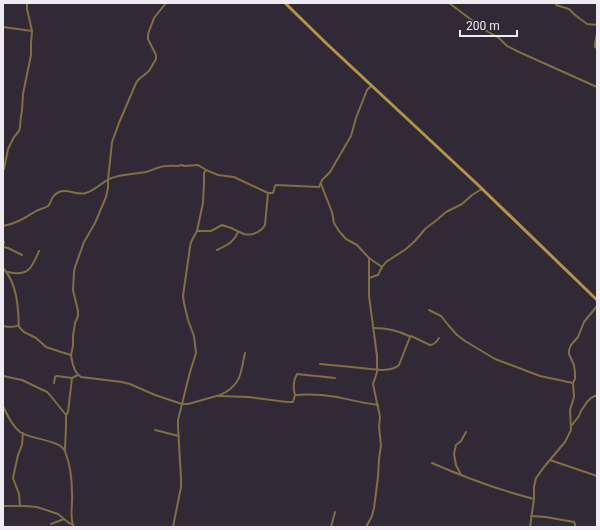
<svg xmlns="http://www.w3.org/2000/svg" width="600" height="530" viewBox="0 0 600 530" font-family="Roboto,sans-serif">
	<rect width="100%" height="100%" fill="#312a36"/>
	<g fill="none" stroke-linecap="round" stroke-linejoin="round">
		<!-- street -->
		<g stroke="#806f43" stroke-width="2">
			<path d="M449,3l36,27 14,8 8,8 12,6 78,35"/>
			<path d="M556,3v2l13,4 6,6 12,9 10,1"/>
			<path d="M3,27l29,4"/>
			<path d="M597,34l-2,9v4l2,1"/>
			<path d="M3,170l1,-1 4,-20 6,-12 5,-6 1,-4 1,-11 1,-5 1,-17 8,-39v-12l1,-12 -5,-22v-6"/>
			<path d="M321,184l11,28 2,11 5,8 7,8 11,6 12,13 13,9"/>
			<path d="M3,226c13,-2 23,-9 33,-15 4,-2 9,-3 12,-5 5,-5 1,-9 11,-14 8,-4 18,4 27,1 11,-3 18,-14 29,-16 10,-3 21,-3 31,-5 7,-2 13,-6 21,-6 5,-1 9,1 15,-1l2,1 14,-1 8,5 12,5 16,2 34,16h5l2,-7 1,-1 43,2 3,-7 8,-8 21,-36 5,-18 11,-28 4,-4"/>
			<path d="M197,231h14l11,-6c4,2 9,2 13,5 3,1 6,3 9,4 8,2 17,-2 21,-9l3,-32"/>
			<path d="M3,245l1,-3"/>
			<path d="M3,247l5,1 14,7"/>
			<path d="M217,250c10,-5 17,-8 21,-18"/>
			<path d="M3,268c11,12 14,27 15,43 1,5 0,11 1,16l5,5 12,6 10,9 15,5 10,3c1,8 3,18 10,22l41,5 8,2 25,11 27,9h6l25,-7c5,-1 8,-2 13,-5 16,-10 15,-22 19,-39"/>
			<path d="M8,272c20,5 24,-4 31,-21"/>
			<path d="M369,278l9,-3 4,-8 4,-5 20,-13 9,-8 10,-12 13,-10 8,-7 16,-8 10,-9 10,-6"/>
			<path d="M429,310l12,6 8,10 8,9 8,6 30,18 45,17 33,7"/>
			<path d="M3,326c5,1 11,2 16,-1"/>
			<path d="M374,328c14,0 23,2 35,8"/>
			<path d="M71,355l2,-9v-10l2,-13 3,-7v-5l-5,-21 1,-18 1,-5 9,-25 11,-19 11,-26 2,-9v-8l4,-38 7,-19 17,-40 2,-3 11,-9 7,-12v-4l-8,-16v-5l6,-16 12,-15"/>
			<path d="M320,364c11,1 22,2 32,3 13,1 38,7 47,-2l11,-28 1,-1 19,9c5,0 7,-4 9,-7"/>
			<path d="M3,376l19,4 25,12 3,3 16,20v13l-1,21"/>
			<path d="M54,383l1,-6 2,-1 15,2"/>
			<path d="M295,395c-2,-6 -2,-15 2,-21l38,4"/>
			<path d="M219,396l29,1 39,5h6l2,-7c14,-1 29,0 42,2 14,3 27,6 41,8"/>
			<path d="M3,406c4,9 9,20 17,26 10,7 40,8 45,19 5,13 7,29 7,43 1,9 -3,26 2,33"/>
			<path d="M66,415l2,-3 4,-34 6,-3"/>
			<path d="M572,425l7,-9 2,-5 6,-9 4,-4 6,-3"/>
			<path d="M155,430l24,6"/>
			<path d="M550,460l47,16"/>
			<path d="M432,463c34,15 67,27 102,36"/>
			<path d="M461,475l-5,-10 -2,-11 2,-9 5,-4 5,-9"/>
			<path d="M3,506h22l12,1 21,7 11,9 3,1"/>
			<path d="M20,506l-1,-12 -6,-16 5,-23 4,-10 1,-12"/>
			<path d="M531,516l15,1 28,5 1,2v3"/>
			<path d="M51,524l13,-5"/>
			<path d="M173,527l8,-40v-9l-3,-51v-7l12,-48 6,-19 -2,-17 -6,-16 -4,-17 -1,-7 7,-49 1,-5 6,-11 6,-28 1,-21v-9l2,-3"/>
			<path d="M331,527l4,-15"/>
			<path d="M366,527l6,-11 2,-8 4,-31 1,-18 2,-14 -2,-18 1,-10 -7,-33 4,-12v-16l-8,-60v-38"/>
			<path d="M530,527l4,-28v-12l2,-9 8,-11 21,-25 6,-12 -1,-20 4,-13 -1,-14 2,-4v-6l-1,-8 -5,-11v-4l2,-5 7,-8 6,-15 13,-16"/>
		</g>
		<!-- secondary -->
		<path stroke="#b0944a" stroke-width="3" d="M285,3l42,41 149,139 121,117"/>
	</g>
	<!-- border -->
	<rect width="600" height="530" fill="none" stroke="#efebf3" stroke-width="8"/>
	<!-- scale -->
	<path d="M460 30v6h57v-6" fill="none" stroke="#efebf3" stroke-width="2"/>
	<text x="466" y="30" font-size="12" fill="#efebf3" stroke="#312a36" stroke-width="3" paint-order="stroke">200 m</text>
</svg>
